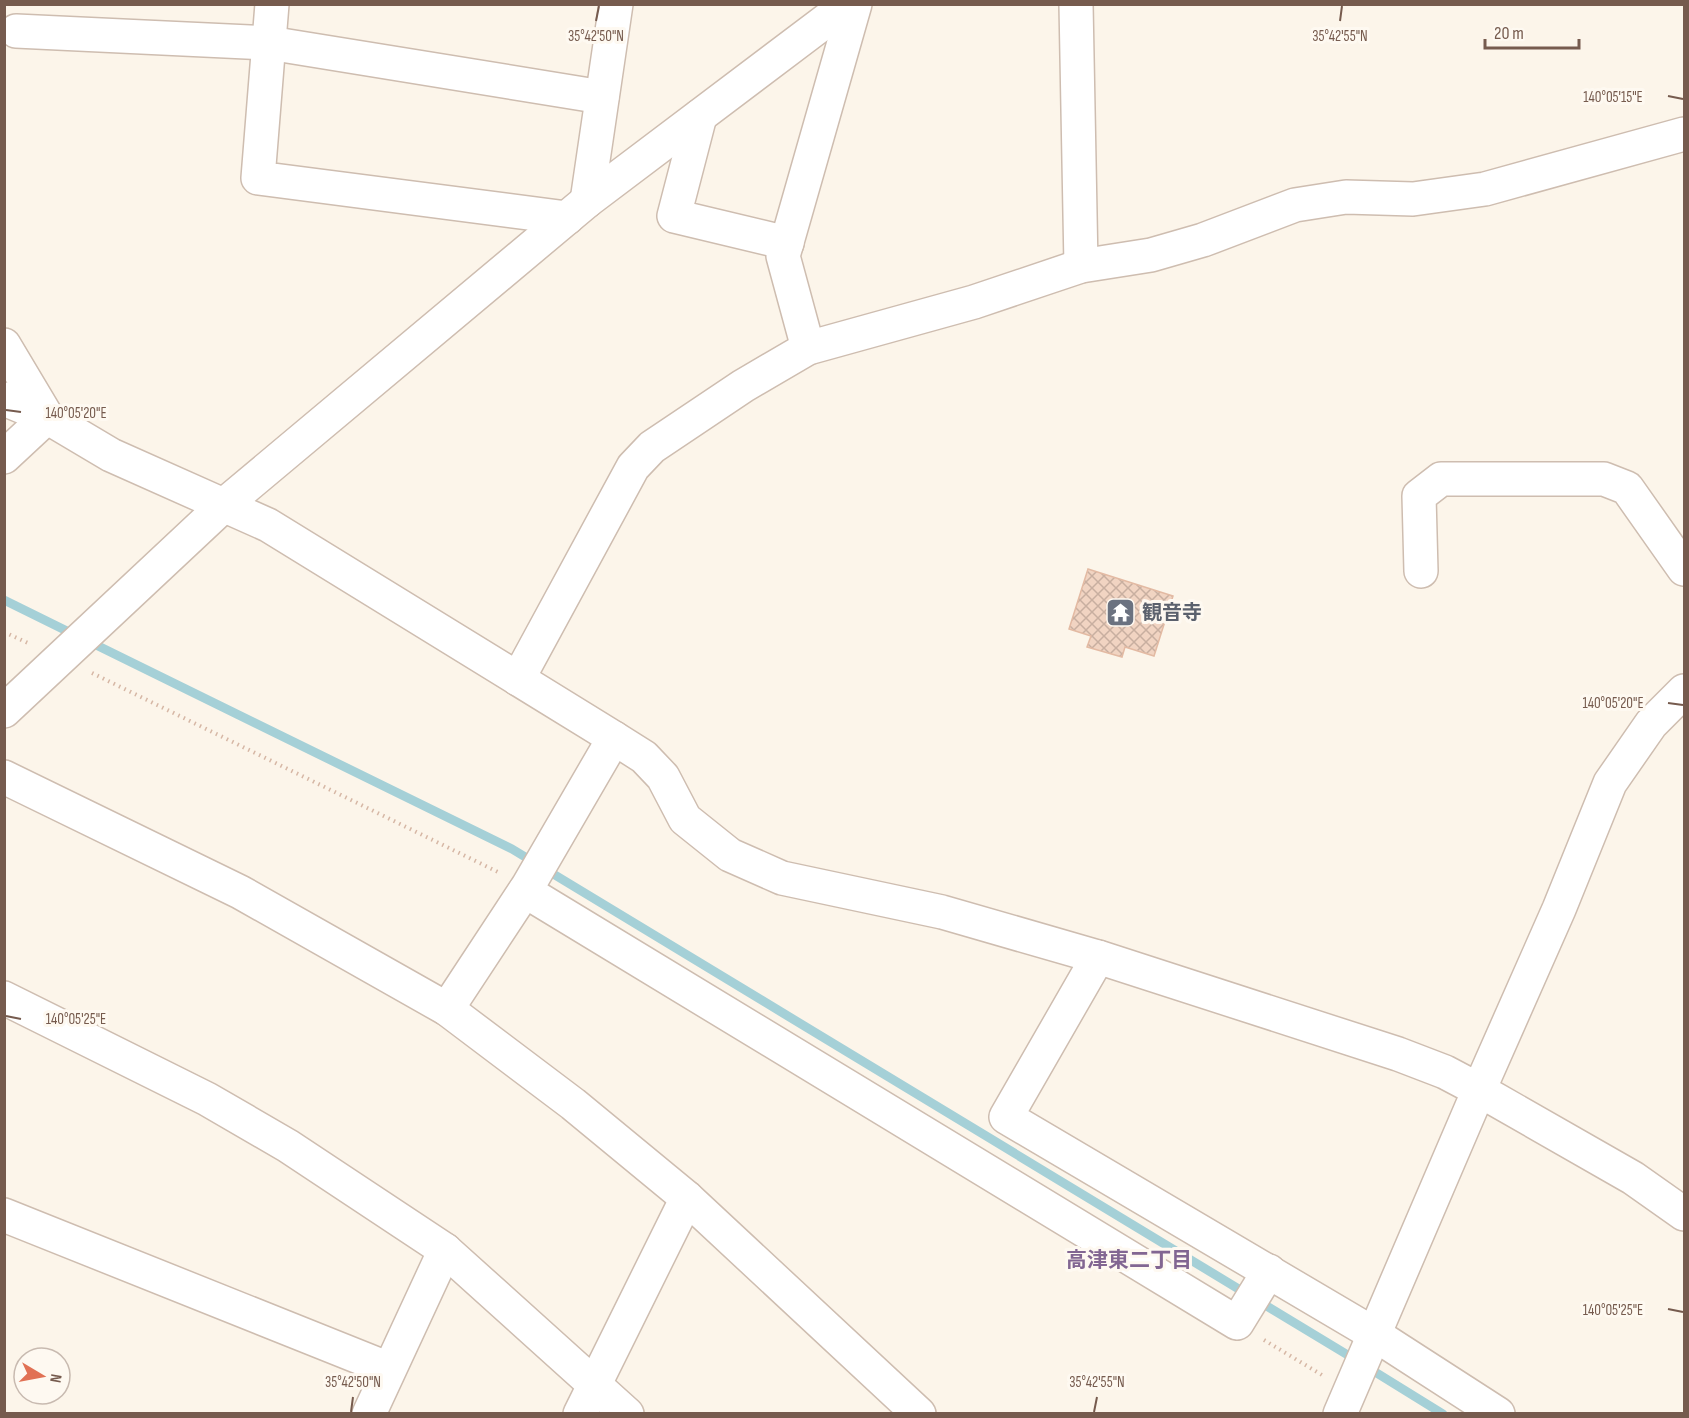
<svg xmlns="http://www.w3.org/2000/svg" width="1689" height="1418" viewBox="0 0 1689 1418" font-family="'Sofia Sans Condensed','Noto Sans JP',sans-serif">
	<defs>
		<pattern id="building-cross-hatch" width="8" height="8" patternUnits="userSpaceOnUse" patternTransform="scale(1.5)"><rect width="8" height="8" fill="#f1d4c2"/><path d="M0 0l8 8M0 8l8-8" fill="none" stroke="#c8afa0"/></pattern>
	</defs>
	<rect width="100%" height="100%" fill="#fcf5ea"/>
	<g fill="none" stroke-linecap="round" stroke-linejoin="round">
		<!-- stream -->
		<g stroke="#a5d0d7" stroke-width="9">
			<path d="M4,600l71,35"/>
			<path d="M88,641l424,208 844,511"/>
			<path d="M1367,1367l76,47"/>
		</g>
	</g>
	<!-- building -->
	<path fill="url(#building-cross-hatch)" stroke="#e3baa3" stroke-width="1.5" d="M1088,569l85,27 -19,60 -29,-9 -3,10 -35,-10 4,-11 -22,-7z"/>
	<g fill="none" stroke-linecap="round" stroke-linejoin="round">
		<defs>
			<g id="minor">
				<path d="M272,4l-14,174 309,40"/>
				<path d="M1076,4l5,262"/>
				<path d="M16,31l253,12 333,54"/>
				<path d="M700,116l-26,100 113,27"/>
				<path d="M587,201l29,-197"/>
				<path d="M4,345l43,72"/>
				<path d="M808,348l-25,-92 72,-252"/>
				<path d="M4,399l43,18 64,38 157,70 346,213 30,19 19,20 22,42 45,36 52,23 160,34 156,45 300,97 47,18 34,18 154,88 51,36"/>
				<path d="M4,457l43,-40"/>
				<path d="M1421,571l-2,-75 22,-17h163l23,9 57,81"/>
				<path d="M518,679l115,-212 19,-20 91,-61 65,-38 166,-46 107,-36 70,-11 52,-15 92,-35 51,-8 67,2 72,-10 199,-55"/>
				<path d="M4,711l220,-206 363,-304 261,-197"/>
				<path d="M4,777l236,115 207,117 126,95 114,94 232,216"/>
				<path d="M525,891l712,432 32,-52"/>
				<path d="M1098,957l-92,160 368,217 124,80"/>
				<path d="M4,998l203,101 81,47 157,104 182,164"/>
				<path d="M447,1009l81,-123 86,-148"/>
				<path d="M4,1215l385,154"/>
				<path d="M369,1414l76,-164"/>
				<path d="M580,1414l107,-216"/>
				<path d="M1340,1414l139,-324 80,-181 51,-126 41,-59 33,-33"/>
			</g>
		</defs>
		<!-- minor casing -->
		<use href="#minor" stroke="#cebdb0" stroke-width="36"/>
		<!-- path -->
		<g stroke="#d6b7a5" stroke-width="4" stroke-dasharray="1.5 4.5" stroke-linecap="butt">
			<path d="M4,632l24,11"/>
			<path d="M92,673l408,200"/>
			<path d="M1264,1340l58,35"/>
		</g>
		<!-- minor -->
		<use href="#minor" stroke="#fff" stroke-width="33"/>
	</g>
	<!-- ticks -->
	<path fill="none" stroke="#765b4e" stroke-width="2" d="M596,21l3,-15M1340,21l2,-15M1668,96l15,3M6,410l15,2M1668,703l15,2M6,1016l15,3M1668,1309l15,3M351,1412l2,-15M1094,1412l3,-15"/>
	<!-- icons -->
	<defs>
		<symbol id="temple-square" viewBox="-11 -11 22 22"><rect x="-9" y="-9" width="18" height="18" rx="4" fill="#6b7280" stroke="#fef9f1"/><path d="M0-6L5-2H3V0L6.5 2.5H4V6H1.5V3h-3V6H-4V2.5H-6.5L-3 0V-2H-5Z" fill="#fff"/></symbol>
	</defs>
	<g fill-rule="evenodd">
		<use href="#temple-square" x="1104" y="596" width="33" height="33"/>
	</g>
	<g text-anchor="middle" stroke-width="6" stroke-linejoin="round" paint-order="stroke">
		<!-- worship labels -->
		<g font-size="20" font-weight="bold" fill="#5b616d" stroke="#fef9f1" text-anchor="start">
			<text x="1142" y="619">観音寺</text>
		</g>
		<!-- neighbourhood labels -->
		<g font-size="21" font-weight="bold" fill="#826692" stroke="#fef9f1">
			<text x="1129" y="1267">高津東二丁目</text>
		</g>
	</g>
	<g font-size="15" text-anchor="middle" fill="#765b4e" stroke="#fef9f1" stroke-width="6" stroke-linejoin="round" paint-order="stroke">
		<text x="596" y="41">35°42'50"N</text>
		<text x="1340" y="41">35°42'55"N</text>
		<text x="1613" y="102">140°05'15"E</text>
		<text x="76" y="418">140°05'20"E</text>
		<text x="1613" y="708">140°05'20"E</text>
		<text x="76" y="1024">140°05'25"E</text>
		<text x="1613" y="1315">140°05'25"E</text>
		<text x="353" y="1387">35°42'50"N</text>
		<text x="1097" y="1387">35°42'55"N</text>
	</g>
	<!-- border -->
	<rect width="1689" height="1418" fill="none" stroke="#765b4e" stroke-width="12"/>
	<!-- north arrow -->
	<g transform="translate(42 1376) rotate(100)"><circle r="28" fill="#fef9f1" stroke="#c8bab0" stroke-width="1.5"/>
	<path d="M0-4.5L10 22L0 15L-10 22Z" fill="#e17154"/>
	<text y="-9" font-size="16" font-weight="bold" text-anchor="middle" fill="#765b4e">N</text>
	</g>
	<!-- scale -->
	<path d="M1485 39v9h94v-9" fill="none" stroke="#765b4e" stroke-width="3"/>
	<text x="1494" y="39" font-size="18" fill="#765b4e" stroke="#fef9f1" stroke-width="4.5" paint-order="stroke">20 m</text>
</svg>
